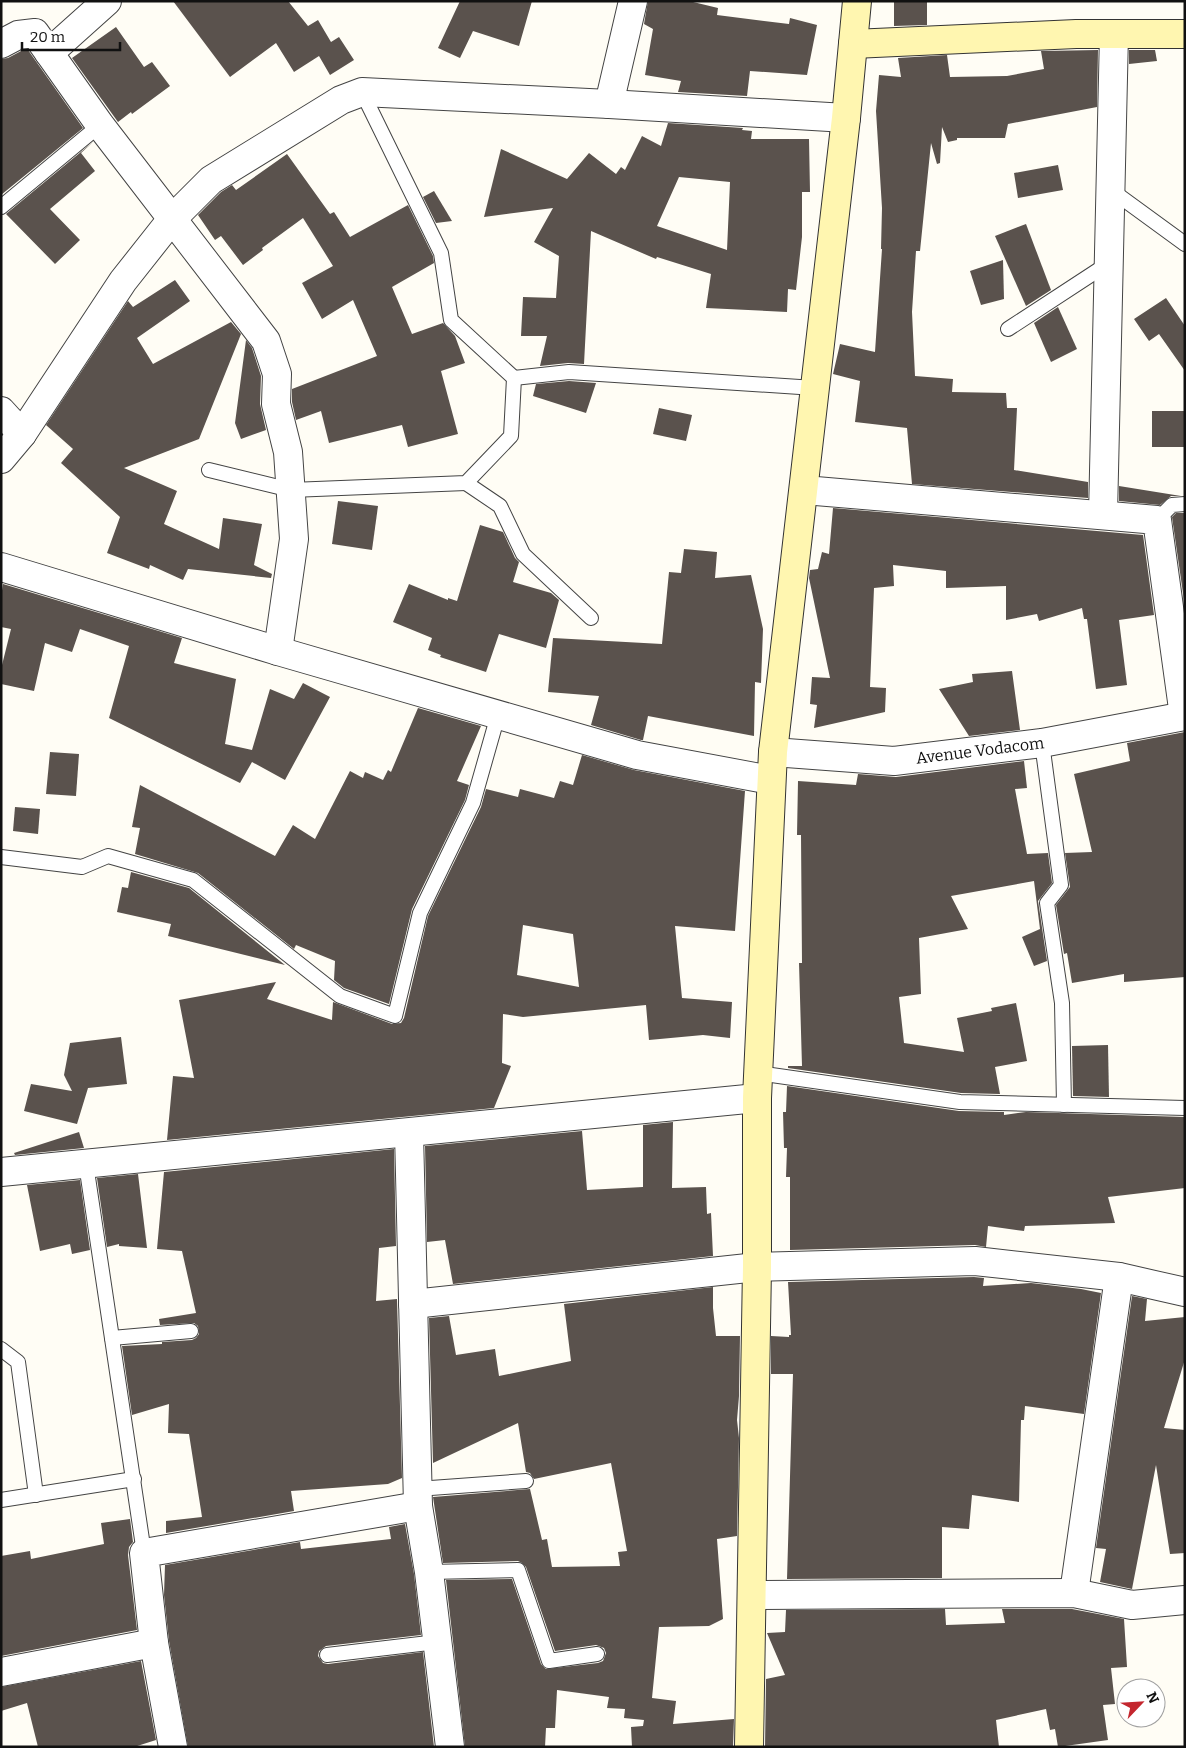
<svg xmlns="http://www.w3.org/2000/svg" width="1186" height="1748" viewBox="0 0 1186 1748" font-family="Bitter,serif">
	<rect width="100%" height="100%" fill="#fffdf5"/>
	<!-- building -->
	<g fill="#5a524d" fill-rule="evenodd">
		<path d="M173,1h115l20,25 10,-6 13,22 8,-5 15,23 -24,15 -11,-19 -25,16 -18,-29 -46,34z"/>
		<path d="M460,1h72l-13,45 -46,-15 -13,27 -22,-10z"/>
		<path d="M648,1h41l29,7 -1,7 72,9 1,-6 27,7 -10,50 -57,-4 -3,25 -69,-4 3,-11 -36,-6 8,-46 -9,-5z"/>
		<path d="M894,1h33v24l-33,1z"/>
		<path d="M116,27l28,40 8,-5 18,24 -38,28 -1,-2 -13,10 -46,-64z"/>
		<path d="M23,50h5l55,78 -82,67v-136l7,-1z"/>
		<path d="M1098,50l-1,57 -89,17 -3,14h-48v2l-9,2 -6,-15 -2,36 -3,1 -6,-21 -11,108h-4l-4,61 3,64 38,3 -1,13 54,1 1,15h10l-3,62 74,12v16l-176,-14 -5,-56 -52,-6 5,-41 -27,-7 7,-30 35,8 7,-103h-1l1,-41 -6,-97 3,-36 22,2 -3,-19 49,-3 3,22 57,-1 37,-7 -3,-18z"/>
		<path d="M1129,50h26l2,11 -28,3z"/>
		<path d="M668,123l75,5 -1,2 10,1 -1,8h58l1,53h-8v45l-6,53 -8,-1 -1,23 -81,-4 5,-34 -54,-17 -1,2 -65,-28 -7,133 -16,-1 -28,3 7,-30h-26l2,-39 33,1 3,-42 -25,-14 19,-34 -69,9 17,-68 66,30 22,-26 27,21 5,-7 4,3 17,-34 19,10zM679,177l51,5 -3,68 -70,-24z"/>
		<path d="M93,142l-12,11 14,18 -45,38 30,31 -25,24 -49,-50z"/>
		<path d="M287,154l43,60 4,-2 16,25 58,-32 25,51 1,7 -42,24 20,47 31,-11 12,13 10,27 -24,8 17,63 -50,13 -6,-22 -73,18 -8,-32 -25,9 -4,-18v-13l85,-33 -24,-56 -31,19 -20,-36 31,-17 -30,-48 -41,30 1,2 -20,15 -22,-29 -6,4 -17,-25 23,-23 11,-7 4,5z"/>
		<path d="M1058,165l5,25 -45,8 -4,-25z"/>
		<path d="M434,191l18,30 -16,2 -13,-26z"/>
		<path d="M1026,224l25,66 -25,16 -31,-70z"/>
		<path d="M1003,260l1,39 -23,6 -11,-34z"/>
		<path d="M175,280l15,21 -53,37 16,26 78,-42 10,12 -42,105 -75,29 53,23 -13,33 55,25 4,-31 39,6 -8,41 18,9 -1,4 -83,-9 -5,11 -33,-15 -1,4 -42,-16 13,-36 -59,-54 12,-14 -27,-24 82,-124 5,6z"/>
		<path d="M1166,298l19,28v45l-26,-37 -10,7 -15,-22z"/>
		<path d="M1058,307l19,42 -26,13 -17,-39z"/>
		<path d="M246,340l6,8 9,28 -1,28 6,26 -25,9 -6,-16z"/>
		<path d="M569,381l27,2 -10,30 -53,-17 3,-12z"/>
		<path d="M659,408l33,7 -6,26 -33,-7z"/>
		<rect x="1152" y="411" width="33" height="36"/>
		<path d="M1119,486l62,10h-10l-11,9 -41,-4z"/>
		<path d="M338,501l40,5 -6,44 -40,-6z"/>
		<path d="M833,508l310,27 11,80 -35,5 8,65 -31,4 -9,-70h-3l-2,-11 -43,13 -2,-7 -31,6v-34l-60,2v-17l-53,-6 1,21 -20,2 -4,99 16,1 -1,24 -71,16 3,-23 -7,-1 2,-27 18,1 -21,-100 1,-8 8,-1 4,-17 7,2z"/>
		<path d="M1176,513h9v94l-13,-90z"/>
		<path d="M480,525l23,7 12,26 4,4 -6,20 38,11 8,7 -13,48 -47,-14 -13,38 -46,-15 1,-2 -13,-5 4,-12 -39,-16 16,-38 39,16v-2l9,3z"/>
		<path d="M684,549l33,3 -2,26 36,-3 12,54 -2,54 -6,-1 -1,54 -106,-20 -5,24h-2l-50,-15 8,-29 -51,-4 5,-54 109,6 7,-72 12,1z"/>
		<path d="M3,584l179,54 -8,25 62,16 -11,65 27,6 18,-61 24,10 9,-16 27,14 -45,83 -33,-18 -12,21 -131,-65 20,-72 -49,-17 -8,23 -27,-9 -11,48 -33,-7v-15l10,-40 -10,-2v-30z"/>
		<path d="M1012,671l8,59 -51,6 -30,-47 34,-7 -1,-8z"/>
		<path d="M418,708l63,18 -24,55 12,4 -4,15 -53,109 -23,95 -45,-16 -10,-8 1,-19 -39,-16 -2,4 -96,-76 -63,-19 5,-26 -8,-1 8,-42 135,71 18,-31 22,14 35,-68 13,7 2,-6 18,8 5,-10 3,2z"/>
		<path d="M1185,732v245l-61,5v-8l-52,9 -5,-30 -3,1 -8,-49 14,-18 -5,-34 27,-1 -18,-78 56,-13 -3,-18z"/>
		<path d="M50,752l29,2 -3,42 -30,-2z"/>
		<path d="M582,755l52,15 111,21 -10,140 -60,-5 7,72 50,4 -2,36 -27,-3 -54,5 -3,-35 -123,12 -20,-3 -1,49 9,3 -17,42 -327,32 6,-64 21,2 -15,-78 97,-18 -9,17 65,21 1,-18 59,22 9,-1 3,-5 24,-102 53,-109 5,-18 32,8 2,-8 34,9 6,-17 13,4zM523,925l50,9 6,53 -62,-12z"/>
		<path d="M1024,761l3,27 -12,1 12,65 21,-1 4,30 -14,18 9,60 -13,5 -12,-29 18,-8 -6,-48 -83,15 17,33 -49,9 2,56 -22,3 5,46 60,9 -7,-34 35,-7 -1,-3 25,-5 11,58 -32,6 5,27 -39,-1 -173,-25v-2h14l-3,-103h3l-1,-128h-4l1,-54 58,4 2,-11 38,3z"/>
		<path d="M15,807l25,2 -2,25 -25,-3z"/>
		<path d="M131,872l58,16 96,77 -117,-29 3,-12 -54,-12 5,-25 6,1z"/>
		<path d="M121,1037l6,47 -39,4 -11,36 -53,-13 7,-27 41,7 -8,-16 6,-32z"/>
		<path d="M1108,1045l1,52 -36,-1 -1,-50z"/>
		<path d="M787,1086l172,25 45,1v3l22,-3 159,5v71l-77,9 7,26 -90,3 -1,5 -36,-5 -2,21 -11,-2 -185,5v-73h-4l1,-29h-3l-1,-36h3z"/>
		<path d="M673,1122l-1,66 34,-1 1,27 4,-1 2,43 -260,28 -8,-44 -18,2 -2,-96 157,-15 5,59 56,-3v-62z"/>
		<path d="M79,1132l5,16 -69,7 -1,-2z"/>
		<path d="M394,1149l2,97 -17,2 -3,53 21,-2 5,179 -14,6 -97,7 3,20 -128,22v-12l36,-4 -13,-83 -21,-1 1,-29 -37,11 -10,-69 40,-2v-2l30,-2 4,-2 3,-4 -1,-8 -4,-3 -34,2 -1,-6 37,-6 -14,-62 -25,-2 7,-77z"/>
		<path d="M138,1174l9,74 -28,-2v-2l-12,3 -10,-69z"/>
		<path d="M80,1180l10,70 -18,4 -2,-10 -30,7 -13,-66z"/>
		<path d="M974,1277l10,1 -1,8 48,-3 50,6 20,4 -17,121 -59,-8 -1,14h-3l-2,82 -47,-7 -3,34 -27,-2v51l-155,1 6,-205h-22v-38l18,1v-2h2l-3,-53z"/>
		<path d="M713,1287v21l3,28h24l-1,60 -2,24 2,18 -2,98 -20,3 6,80 -14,7 -50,1 -7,71 24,3 -3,23 61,-5 -1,28h-101l-1,-20 12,-1 1,-6 -20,-2 1,-9 -18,-1 2,-11 -52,-7 -2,38h-9l-1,19h-80l-19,-167 66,-1 29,85 5,5 52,-6 5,-2 3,-8 -2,-5 -8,-3 -41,6 -29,-84 -4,-4 -4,-2 -75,2 -10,-66 97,-8 12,51 5,-1 5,28 68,-1 -2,-14 9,-1 -16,-88 -77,16 -4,-6 -4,-1 -8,-49 -85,40 -4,-145 20,-2 7,39 39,-6 4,27 72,-15 -7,-57z"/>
		<path d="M1132,1296l15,3 -2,22 40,-4v42l-21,69 21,2v123l-15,1 -14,-89 -24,124 -32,-7 6,-33 -10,-1z"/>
		<path d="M130,1519l3,23 -4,5 -1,8 9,75 -136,26v-100l29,-5 1,8 73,-15 -3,-21z"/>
		<path d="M405,1524l9,50 7,61 -95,11 -7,5 -1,5 5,7 5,1 95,-12 11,95h-246l-19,-106 -5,-46 1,-30 135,-23 1,7 90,-10 -2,-12z"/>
		<path d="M945,1609l1,16 59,-2 -3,-14h70l52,10 3,48 -16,1 4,36 -12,1 5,35 -50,7 -3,-18 -5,1 -4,-21 -50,11 3,27h-234l1,-68 19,-4 -18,-42 18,-1 1,-22z"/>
		<path d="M141,1661l15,79 -22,7h-96l-11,-44 -26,8v-24z"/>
	</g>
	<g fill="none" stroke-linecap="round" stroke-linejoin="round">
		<defs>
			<g id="lane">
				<path d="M1111,190l74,54"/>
				<path d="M1,207l99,-82"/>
				<path d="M1008,329l101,-66"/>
				<path d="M514,378l55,-6 246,16"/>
				<path d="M209,470l82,20 175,-7 45,-47 3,-58 -63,-58 -10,-67 -79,-161"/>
				<path d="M466,483l34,23 23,48 68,64"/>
				<path d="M1157,520l15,-15 13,-1"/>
				<path d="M1042,743l19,142 -14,18 15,100 2,102"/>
				<path d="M1,857l81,10 26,-11 85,24 147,116 55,20 25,-103 53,-110 25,-88"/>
				<path d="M758,1073l202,29 225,6"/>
				<path d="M86,1164l58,389"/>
				<path d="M112,1338l79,-7"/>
				<path d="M1,1349l17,13 18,133"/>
				<path d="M417,1489l109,-8"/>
				<path d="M1,1500l133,-21"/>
				<path d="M429,1572l89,-2 31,91 48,-7"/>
				<path d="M327,1655l110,-13"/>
			</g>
			<g id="street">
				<path d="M1,44l17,-9 17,-2 65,92 166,216 11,33 -1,30 12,48 6,87 -16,112"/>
				<path d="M49,53l58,-52"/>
				<path d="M609,104l24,-103"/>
				<path d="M1,411l21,23"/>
				<path d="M1,459l21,-25 101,-153 49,-62 39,-39 130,-80 21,-8 247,12 237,14"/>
				<path d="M804,490l353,30 27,196"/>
				<path d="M1103,515l11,-481"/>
				<path d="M1,567l277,84 359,104 134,25"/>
				<path d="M773,752l121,9 148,-18 143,-27"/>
				<path d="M409,1133l9,373 11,66 21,175"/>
				<path d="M1,1172l756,-74"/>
				<path d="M413,1304l344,-37 218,-6 144,16 66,15"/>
				<path d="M1074,1593l45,-316"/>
				<path d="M752,1595l322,-2 58,12 53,-5"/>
				<path d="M1,1672l153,-29"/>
				<path d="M173,1747l-19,-104 -10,-90 274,-47"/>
			</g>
			<g id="secondary">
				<path d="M853,44l223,-10h109"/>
				<path d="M749,1747l8,-480v-169l16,-346 73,-634 11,-117"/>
			</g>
		</defs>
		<!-- lane casing -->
		<use href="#lane" stroke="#444" stroke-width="16"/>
		<!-- street casing -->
		<use href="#street" stroke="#444" stroke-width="30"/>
		<!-- secondary casing -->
		<use href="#secondary" stroke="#333" stroke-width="30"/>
		<!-- lane -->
		<use href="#lane" stroke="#fff" stroke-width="14"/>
		<!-- street -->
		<use href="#street" stroke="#fff" stroke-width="28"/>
		<!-- secondary -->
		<use href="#secondary" stroke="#fff6b0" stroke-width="28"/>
	</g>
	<g text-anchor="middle" stroke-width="5" stroke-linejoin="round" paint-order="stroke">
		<!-- street labels -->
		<g font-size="16" fill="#111" stroke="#fff">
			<text transform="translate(980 750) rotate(-7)" y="6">Avenue Vodacom</text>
		</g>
	</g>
	<!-- border -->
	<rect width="1186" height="1748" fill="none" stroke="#111111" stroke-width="5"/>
	<!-- north arrow -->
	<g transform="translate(1141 1703) rotate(65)"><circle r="24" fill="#ffffff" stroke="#a0a0a0"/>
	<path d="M0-4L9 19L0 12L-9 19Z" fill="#c4262e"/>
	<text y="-8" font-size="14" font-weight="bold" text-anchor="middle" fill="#111111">N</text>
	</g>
	<!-- scale -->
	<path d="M22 42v8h98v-8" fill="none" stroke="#111111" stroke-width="2.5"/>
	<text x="30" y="42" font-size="15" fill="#111111" stroke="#ffffff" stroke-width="4" paint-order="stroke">20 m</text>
</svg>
